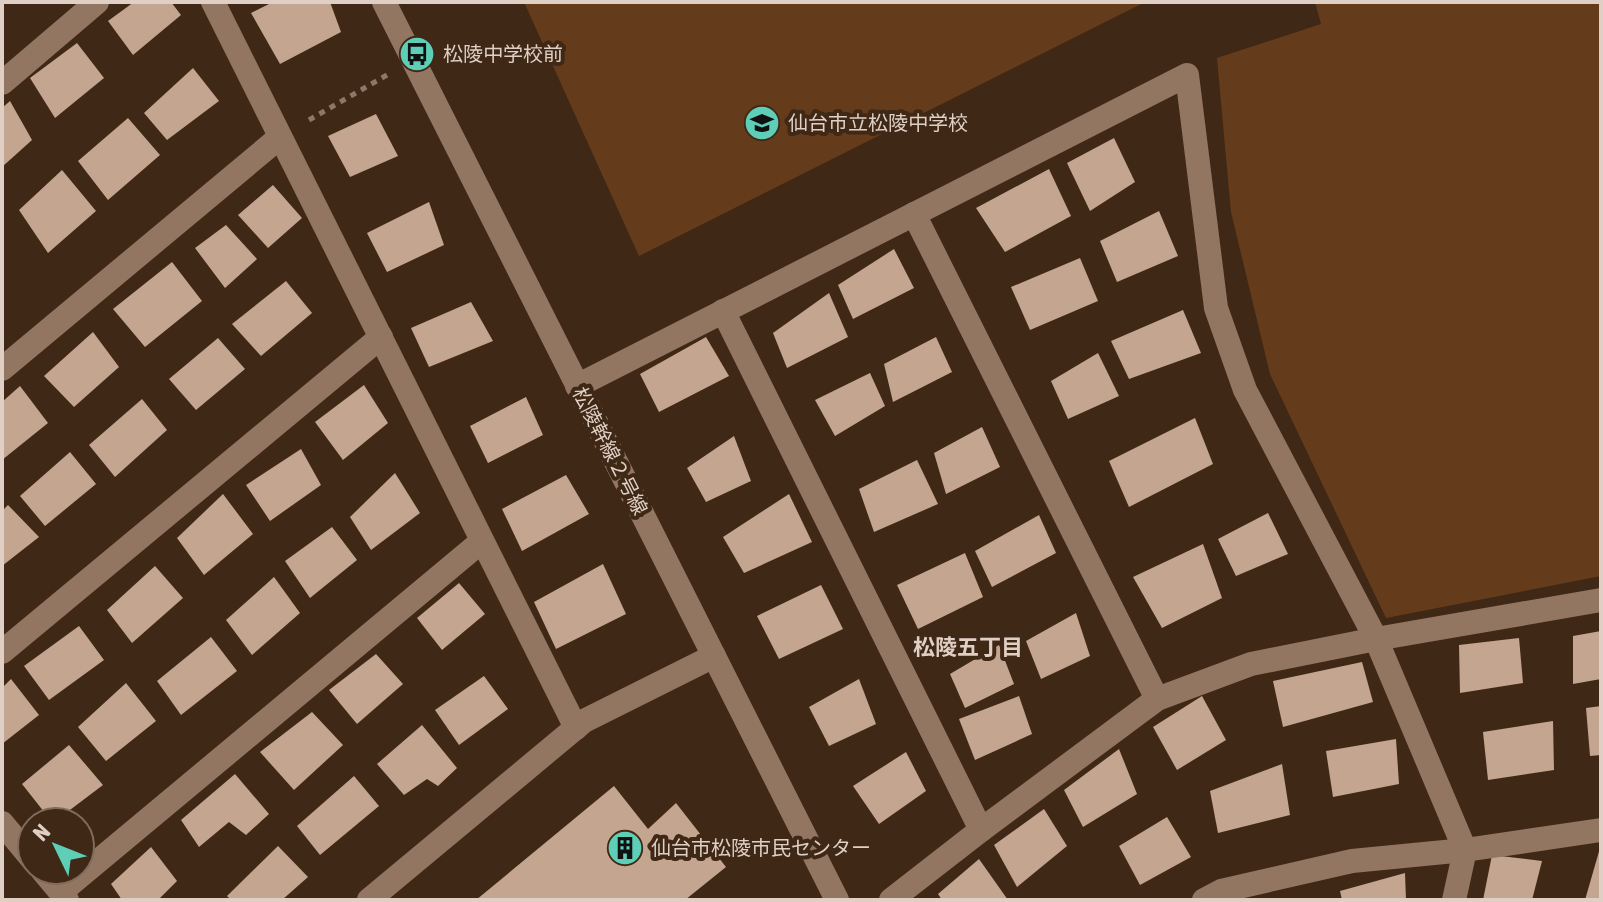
<svg xmlns="http://www.w3.org/2000/svg" width="1603" height="902" viewBox="0 0 1603 902" font-family="'Asap Condensed','Noto Sans JP',sans-serif">
	<rect width="100%" height="100%" fill="#402816"/>
	<!-- green -->
	<g fill="#653c1b">
		<path d="M524,2h621l-506,254z"/>
		<path d="M1315,2h286v574l-215,42 -116,-244 -39,-162 -14,-154 104,-34z"/>
	</g>
	<!-- building -->
	<g fill="#c4a590">
		<path d="M134,2h37l10,13 -48,40 -25,-34z"/>
		<path d="M273,2h57l11,30 -61,32 -29,-51z"/>
		<path d="M77,43l27,35 -49,40 -25,-40z"/>
		<path d="M193,68l26,33 -52,39 -23,-27z"/>
		<path d="M10,101l22,39 -30,27v-59z"/>
		<path d="M376,114l22,42 -48,21 -22,-41z"/>
		<path d="M128,118l32,37 -52,45 -30,-39z"/>
		<path d="M1114,138l21,44 -45,29 -23,-48z"/>
		<path d="M1049,169l22,47 -66,36 -29,-44z"/>
		<path d="M62,170l34,41 -48,42 -29,-43z"/>
		<path d="M273,185l29,33 -34,30 -30,-33z"/>
		<path d="M429,202l15,43 -57,27 -20,-39z"/>
		<path d="M1159,211l19,45 -61,26 -17,-41z"/>
		<path d="M226,225l31,34 -32,29 -30,-40z"/>
		<path d="M894,249l20,39 -61,31 -15,-34z"/>
		<path d="M1080,258l18,43 -68,29 -19,-43z"/>
		<path d="M172,262l30,39 -57,46 -32,-38z"/>
		<path d="M286,281l26,32 -51,43 -29,-32z"/>
		<path d="M829,293l19,44 -61,31 -14,-35z"/>
		<path d="M471,302l22,39 -64,26 -18,-39z"/>
		<path d="M1183,310l18,43 -72,26 -18,-38z"/>
		<path d="M93,332l26,35 -45,40 -30,-31z"/>
		<path d="M706,337l23,39 -70,36 -19,-38z"/>
		<path d="M936,337l16,35 -59,30 -9,-38z"/>
		<path d="M218,338l27,31 -49,41 -27,-31z"/>
		<path d="M1098,353l21,43 -51,23 -17,-38z"/>
		<path d="M870,373l15,33 -50,30 -20,-36z"/>
		<path d="M364,385l24,38 -45,37 -28,-38z"/>
		<path d="M20,386l28,37 -46,37v-58z"/>
		<path d="M526,397l17,38 -55,28 -18,-37z"/>
		<path d="M142,399l25,31 -52,47 -26,-32z"/>
		<path d="M1195,418l18,46 -84,43 -20,-46z"/>
		<path d="M982,427l18,40 -54,27 -12,-41z"/>
		<path d="M734,436l17,45 -45,21 -19,-34z"/>
		<path d="M301,449l20,36 -51,36 -24,-36z"/>
		<path d="M70,452l26,32 -51,42 -25,-30z"/>
		<path d="M917,460l21,44 -64,28 -15,-43z"/>
		<path d="M395,473l25,40 -49,37 -21,-33z"/>
		<path d="M566,475l23,39 -67,37 -20,-42z"/>
		<path d="M223,494l30,40 -49,41 -27,-37z"/>
		<path d="M789,494l23,48 -68,31 -21,-36z"/>
		<path d="M8,505l31,32 -37,29v-55z"/>
		<path d="M1268,513l20,41 -52,22 -18,-37z"/>
		<path d="M1039,515l17,38 -64,34 -17,-36z"/>
		<path d="M332,527l25,33 -47,38 -25,-37z"/>
		<path d="M1203,544l19,54 -60,30 -29,-51z"/>
		<path d="M965,553l18,44 -65,32 -21,-44z"/>
		<path d="M603,564l23,50 -70,35 -22,-47z"/>
		<path d="M155,566l28,32 -51,45 -25,-33z"/>
		<path d="M274,577l26,36 -48,42 -26,-35z"/>
		<path d="M459,583l26,31 -43,36 -25,-32z"/>
		<path d="M821,585l22,44 -64,30 -22,-43z"/>
		<path d="M1076,613l14,43 -49,23 -15,-38z"/>
		<path d="M79,626l25,34 -55,40 -25,-34z"/>
		<path d="M1601,631v48l-28,5v-48z"/>
		<path d="M211,637l26,34 -56,44 -24,-34z"/>
		<path d="M1519,638l4,45 -63,10 -1,-48z"/>
		<path d="M999,645l15,39 -49,24 -15,-34z"/>
		<path d="M376,654l27,30 -46,40 -28,-34z"/>
		<path d="M1362,662l11,40 -90,25 -10,-46z"/>
		<path d="M484,676l24,33 -49,36 -24,-35z"/>
		<path d="M11,679l28,36 -37,29v-56z"/>
		<path d="M859,679l17,45 -47,22 -20,-39z"/>
		<path d="M126,683l30,38 -50,40 -28,-34z"/>
		<path d="M1019,696l13,38 -57,26 -16,-41z"/>
		<path d="M1202,696l24,44 -49,30 -24,-43z"/>
		<path d="M1601,706v49l-11,1 -4,-48z"/>
		<path d="M312,712l31,33 -49,45 -34,-38z"/>
		<path d="M1553,721l1,49 -66,10 -5,-48z"/>
		<path d="M422,725l35,43 -19,18 -11,-7 -23,16 -27,-31z"/>
		<path d="M1396,739l3,45 -66,13 -7,-46z"/>
		<path d="M69,745l34,40 -49,37h-2l-30,-38z"/>
		<path d="M1119,749l18,45 -54,33 -19,-37z"/>
		<path d="M906,752l20,39 -47,33 -26,-38z"/>
		<path d="M1282,764l8,51 -72,18 -8,-42z"/>
		<path d="M235,774l34,40 -23,21 -17,-13 -30,25 -18,-27z"/>
		<path d="M354,776l25,30 -59,49 -23,-29z"/>
		<path d="M614,786l34,43 28,-26 50,64 -41,33h-209z"/>
		<path d="M1044,809l23,37 -50,41 -23,-42z"/>
		<path d="M1167,817l24,40 -51,28 -21,-39z"/>
		<path d="M278,846l30,31 -26,23h-51l-4,-4z"/>
		<path d="M151,847l26,34 -19,19h-36l-11,-16z"/>
		<path d="M1600,848l1,52h-16z"/>
		<path d="M1492,855l50,6 -10,39h-49z"/>
		<path d="M979,859l29,41h-66l-4,-6z"/>
		<path d="M1405,873l1,27h-64l-2,-9z"/>
	</g>
	<g fill="none" stroke-linecap="round" stroke-linejoin="round">
		<!-- path -->
		<path stroke="#8c7769" stroke-width="5" stroke-dasharray="6 6" stroke-linecap="butt" d="M309,120l78,-45"/>
		<!-- street -->
		<g stroke="#927662" stroke-width="24">
			<path d="M213,2l363,726"/>
			<path d="M2,83l95,-81"/>
			<path d="M914,214l243,485"/>
			<path d="M723,311l258,519"/>
			<path d="M2,369l278,-232"/>
			<path d="M577,386l610,-311 29,233 29,82 131,249 -125,25 -94,35 -176,131 -90,70"/>
			<path d="M2,652l379,-315"/>
			<path d="M2,823l30,36"/>
			<path d="M42,870l25,30"/>
			<path d="M61,892l421,-351"/>
			<path d="M369,900l215,-179 130,-65"/>
			<path d="M1204,900l17,-9 131,-30 113,-11 136,-20"/>
			<path d="M1454,900l11,-50 -89,-211 225,-39"/>
		</g>
		<!-- secondary -->
		<path stroke="#927662" stroke-width="24" d="M384,2l453,898"/>
	</g>
	<!-- icons -->
	<defs>
		<symbol id="bus-disc" viewBox="-11 -11 22 22"><circle r="9.5" fill="#5eceb7" stroke="#402816"/><path d="M-5-6H5V4H4V6H2V4H-2V6H-4V4H-5ZM-3.5-4V0h7V-4ZM-3.5 1.2v1.5H-2V1.2ZM2 1.2v1.5H3.5V1.2Z" fill="#111"/></symbol>
		<symbol id="school-disc" viewBox="-11 -11 22 22"><circle r="9.5" fill="#5eceb7" stroke="#402816"/><path d="M0-5L7-2L0 1L-7-2ZM-4 1L0 2.5L4 1V4Q0 6-4 4Z" fill="#111"/></symbol>
		<symbol id="building-disc" viewBox="-11 -11 22 22"><circle r="9.5" fill="#5eceb7" stroke="#402816"/><path d="M-4-6H4V6H1V3H-1V6H-4ZM-2.5-4.3h1.7v1.8h-1.7ZM.8-4.3h1.7v1.8H.8ZM-2.5-1h1.7V.8h-1.7ZM.8-1h1.7V.8H.8Z" fill="#111"/></symbol>
	</defs>
	<g fill-rule="evenodd">
		<use href="#bus-disc" x="397" y="34" width="40" height="40"/>
		<use href="#school-disc" x="742" y="103" width="40" height="40"/>
		<use href="#building-disc" x="605" y="828" width="40" height="40"/>
	</g>
	<g text-anchor="middle" stroke-width="8" stroke-linejoin="round" paint-order="stroke">
		<!-- poi labels -->
		<g font-size="20" fill="#dfcfc4" stroke="#402816" text-anchor="start">
			<text x="443" y="61">松陵中学校前</text>
			<text x="788" y="130">仙台市立松陵中学校</text>
			<text x="651" y="855">仙台市松陵市民センター</text>
		</g>
		<!-- street labels -->
		<g font-size="20" fill="#dfcfc4" stroke="#402816">
			<text transform="translate(610 451) rotate(63)" y="7">松陵幹線２号線</text>
		</g>
		<!-- neighbourhood labels -->
		<g font-size="22" font-weight="bold" fill="#dfcfc4" stroke="#402816">
			<text x="968" y="655">松陵五丁目</text>
		</g>
	</g>
	<!-- border -->
	<rect width="1603" height="902" fill="none" stroke="#dfcfc4" stroke-width="8"/>
	<!-- north arrow -->
	<g transform="translate(56 846) rotate(313)"><circle r="38" fill="#402816" stroke="#806b5c" stroke-width="2"/>
	<path d="M0-6L14 30L0 20L-14 30Z" fill="#5eceb7"/>
	<text y="-12" font-size="22" font-weight="bold" text-anchor="middle" fill="#dfcfc4">N</text>
	</g>
</svg>
